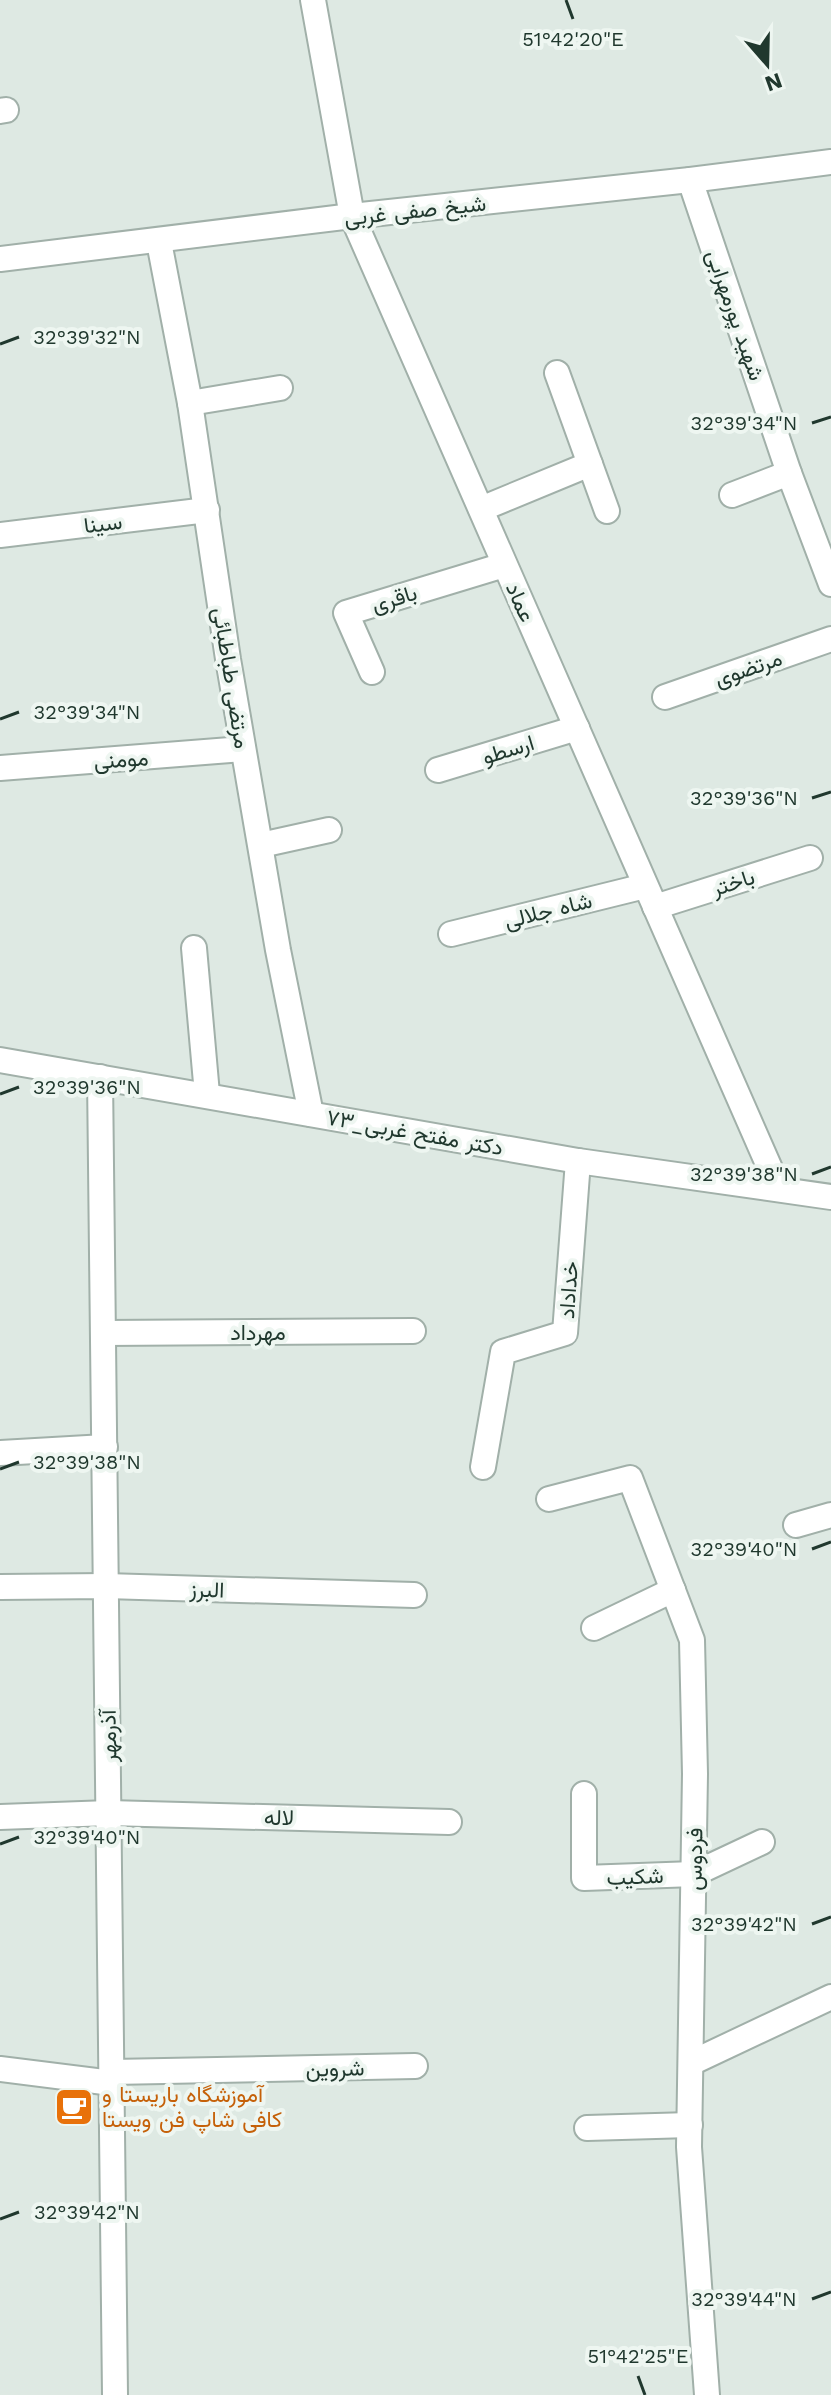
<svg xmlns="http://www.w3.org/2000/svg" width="831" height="2395" viewBox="0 0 831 2395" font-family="'Work Sans',Vazirmatn,sans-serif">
	<rect width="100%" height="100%" fill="#dee9e3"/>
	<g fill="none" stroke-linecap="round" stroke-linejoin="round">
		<defs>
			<g id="minor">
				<path d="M313,0l39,216 427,973"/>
				<path d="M0,111l6,-1"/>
				<path d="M690,180l99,293 42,111"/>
				<path d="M159,242l31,161 38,256 50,291 33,164"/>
				<path d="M557,373l50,138"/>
				<path d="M190,403l90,-15"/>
				<path d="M732,495l57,-22"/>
				<path d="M481,509l109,-45"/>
				<path d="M0,535l207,-25"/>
				<path d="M372,672l-26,-59 158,-48"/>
				<path d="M665,697l166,-58"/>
				<path d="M0,768l243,-19"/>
				<path d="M438,770l139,-42"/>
				<path d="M261,845l68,-15"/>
				<path d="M655,907l155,-49"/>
				<path d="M451,934l194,-48"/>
				<path d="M194,948l13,146"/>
				<path d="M103,1333l310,-2"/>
				<path d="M0,1453l105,-6"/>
				<path d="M483,1467l20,-115 62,-19 13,-172"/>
				<path d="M549,1499l81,-21 62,162 3,134 -6,373 18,248"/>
				<path d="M796,1525l35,-10"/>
				<path d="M0,1587l106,-1 308,9"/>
				<path d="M594,1628l79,-38"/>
				<path d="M584,1794v84l110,-4 68,-32"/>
				<path d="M0,1817l109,-4 340,9"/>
				<path d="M691,2063l140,-66"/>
				<path d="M0,2069l112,14"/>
				<path d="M112,2072l303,-6"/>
				<path d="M587,2128l103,-3"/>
			</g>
			<g id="tertiary">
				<path d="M0,259l352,-43 338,-36 141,-18"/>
				<path d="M0,1060l578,101 253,36"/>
				<path d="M100,1077l15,1318"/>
			</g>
		</defs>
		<!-- minor casing -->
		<use href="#minor" stroke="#a1b0a9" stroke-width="28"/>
		<!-- tertiary casing -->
		<use href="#tertiary" stroke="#a1b0a9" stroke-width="28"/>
		<!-- minor -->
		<use href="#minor" stroke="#fff" stroke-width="24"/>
		<!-- tertiary -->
		<use href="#tertiary" stroke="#fff" stroke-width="24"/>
	</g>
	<!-- ticks -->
	<path fill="none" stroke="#20382e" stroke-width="3" d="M566,0l7,19M0,344l19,-7M812,423l19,-6M0,719l19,-7M812,798l19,-6M0,1094l19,-7M812,1174l19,-7M0,1469l19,-7M812,1549l19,-7M0,1844l19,-7M812,1924l19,-7M0,2219l19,-7M812,2299l19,-7M638,2376l7,19"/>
	<!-- icons -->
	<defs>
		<symbol id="cafe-square" viewBox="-11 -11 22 22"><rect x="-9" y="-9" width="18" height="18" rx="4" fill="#e8710a" stroke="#eef6f1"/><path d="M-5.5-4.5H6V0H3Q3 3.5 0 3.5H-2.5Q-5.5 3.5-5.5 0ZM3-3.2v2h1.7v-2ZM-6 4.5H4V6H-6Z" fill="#fff"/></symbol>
	</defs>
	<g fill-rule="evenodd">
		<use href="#cafe-square" x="52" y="2085" width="44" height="44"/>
	</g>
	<g text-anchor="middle" stroke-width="8" stroke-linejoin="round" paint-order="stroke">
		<!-- street labels -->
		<g font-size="22" fill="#20382e" stroke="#eef6f1">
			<text transform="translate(415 210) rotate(-6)" y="8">شیخ صفی غربی</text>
			<text transform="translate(736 315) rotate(71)" y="8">شهید پورمهرابی</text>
			<text transform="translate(103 523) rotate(-7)" y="8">سینا</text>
			<text transform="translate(394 598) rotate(-17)" y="8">باقری</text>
			<text transform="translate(521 602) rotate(66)" y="8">عماد</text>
			<text transform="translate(748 668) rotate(-19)" y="8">مرتضوی</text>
			<text transform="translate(232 678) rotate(81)" y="8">مرتضی طباطبائی</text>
			<text transform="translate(508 749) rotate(-17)" y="8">ارسطو</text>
			<text transform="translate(121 759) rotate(-4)" y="8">مومنی</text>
			<text transform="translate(733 882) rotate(-18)" y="8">باختر</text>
			<text transform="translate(548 910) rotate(-14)" y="8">شاه جلالی</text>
			<text transform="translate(415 1132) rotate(10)" y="8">۷۳_دکتر مفتح غربی</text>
			<text transform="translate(568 1290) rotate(-86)" y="8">خداداد</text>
			<text x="258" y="1340">مهرداد</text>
			<text transform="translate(207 1589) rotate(2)" y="8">البرز</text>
			<text transform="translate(108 1736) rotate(-91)" y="8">آذرمهر</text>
			<text transform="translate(279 1817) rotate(1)" y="8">لاله</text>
			<text transform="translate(694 1859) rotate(-89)" y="8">فردوس</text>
			<text transform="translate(635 1876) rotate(-2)" y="8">شکیب</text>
			<text transform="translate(335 2068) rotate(-1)" y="8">شروین</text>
		</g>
		<!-- food labels -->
		<g font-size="22" fill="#c56008" stroke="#eef6f1" text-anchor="start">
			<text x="102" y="2102">آموزشگاه باریستا و<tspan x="102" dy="25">کافی شاپ فن ویستا</tspan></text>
		</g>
	</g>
	<g font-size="20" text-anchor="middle" fill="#20382e" stroke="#eef6f1" stroke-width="8" stroke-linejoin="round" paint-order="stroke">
		<text x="573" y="46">51°42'20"E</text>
		<text x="87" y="344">32°39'32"N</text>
		<text x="744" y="430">32°39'34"N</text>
		<text x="87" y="719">32°39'34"N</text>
		<text x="744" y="805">32°39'36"N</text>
		<text x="87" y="1094">32°39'36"N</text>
		<text x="744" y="1181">32°39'38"N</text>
		<text x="87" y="1469">32°39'38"N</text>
		<text x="744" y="1556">32°39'40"N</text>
		<text x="87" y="1844">32°39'40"N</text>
		<text x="744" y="1931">32°39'42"N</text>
		<text x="87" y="2219">32°39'42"N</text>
		<text x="744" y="2306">32°39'44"N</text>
		<text x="638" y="2363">51°42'25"E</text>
	</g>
	<!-- north arrow -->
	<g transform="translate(767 64) rotate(160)" stroke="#eef6f1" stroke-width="6" paint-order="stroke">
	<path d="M0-6L14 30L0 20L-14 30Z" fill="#20382e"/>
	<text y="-12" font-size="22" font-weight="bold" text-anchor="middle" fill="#20382e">N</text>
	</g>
</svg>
